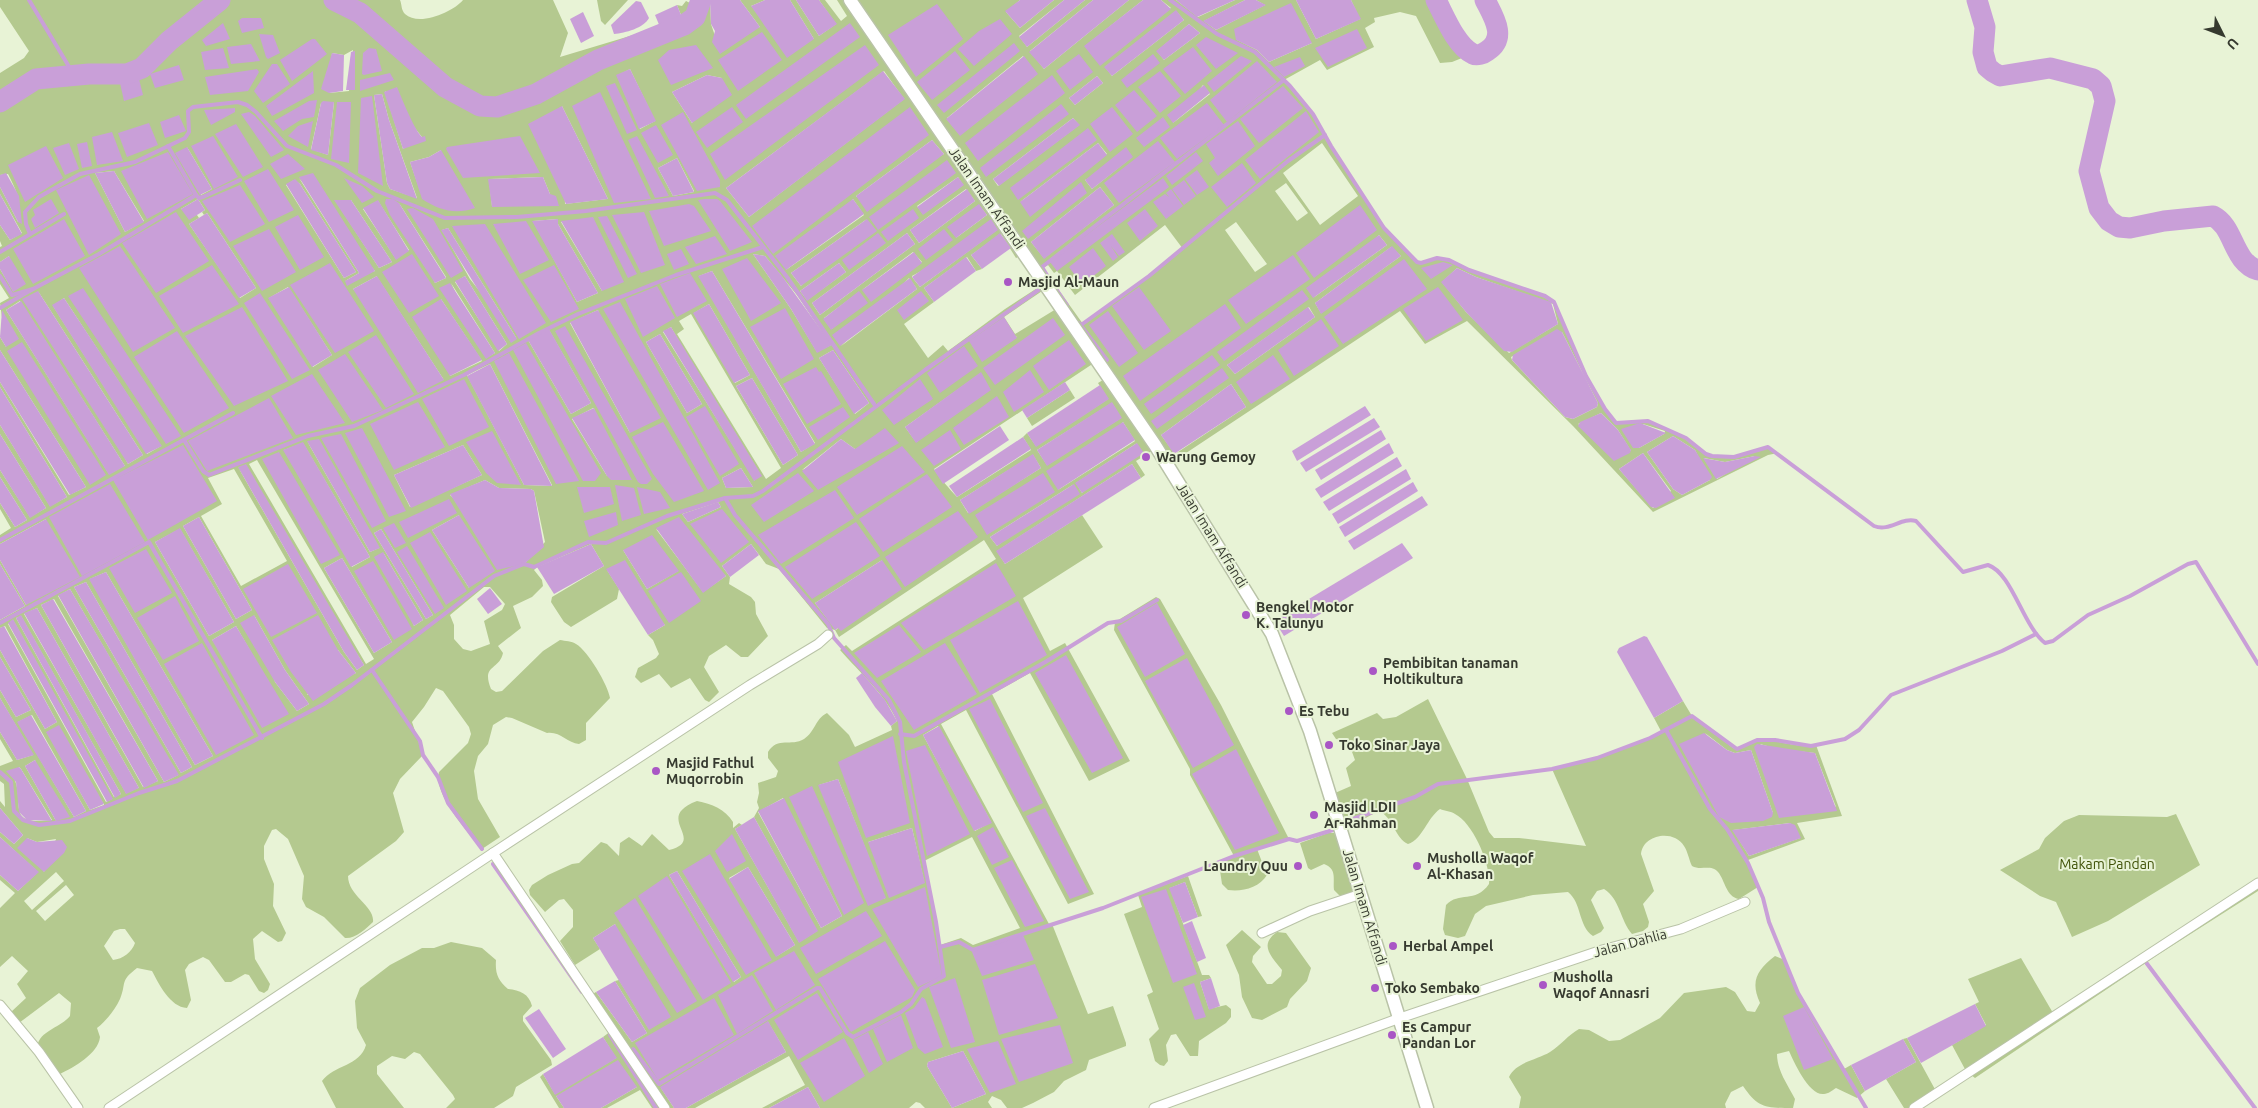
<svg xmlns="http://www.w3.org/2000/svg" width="2258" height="1108" viewBox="0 0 2258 1108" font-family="Ubuntu,sans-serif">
	<rect width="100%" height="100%" fill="#e8f3d6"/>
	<!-- green -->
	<g fill="#b4c98f" fill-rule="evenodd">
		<path d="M0,0h400c2,5 1,10 5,14 14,13 48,-2 58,-14h90l15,33 -8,24 123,-37 -6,-15 5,1 4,-5 6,3 5,-4h13l1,24 4,12 45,-9 -20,-27h25l-14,6 63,33 -24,-39h6l23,36 17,-12 -17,-24h6l16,21 6,-5 -10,-16h183l-14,12 14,16 34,-28h10l-45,36 8,11 58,-47h8l-63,51 14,18 85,-69h14l-58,46 86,-38 -10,-8h15l22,17 37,-17h10l-41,21 12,9 49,-25 -9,-5h40l20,39 44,-20 -9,-19h85l17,34 19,20 -20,8 -12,1 -24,-47 -16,-4 -26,6 1,4 -10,6 9,19 -47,23 -7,-10 -36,20c21,19 33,42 47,65 23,41 52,85 86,117l20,-4 12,2 20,10 82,29c9,9 11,23 16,35 10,24 30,71 49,89l32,-2 38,17 20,16 6,2 22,1 34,-10 10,6 -10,2 -115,57 -80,-86 -106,-105 -42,23 -25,-33 -232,154 -16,-14 -16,10 9,14 -4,3 -9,-14 -135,87 8,13 77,-49 21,32 -80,51 27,53 15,-8 65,118 -41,20 -59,-108 -38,21 102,200 -26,10 -102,-194 -25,14 108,200h3l36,90 25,-8 13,37v3l-37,14 -3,10 -22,11 -10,11 -21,11 -11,5h-15l-6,-8 -9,-4 -4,6 4,6h-67l-5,-5 -4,-1 -7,6h-89l-12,-21 -39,21h-7l43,-23 -16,-29 -94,52h-9l100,-56 -18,-30 -107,66 13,20h-22l-12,-18 -33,18h-6l36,-21 -81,9 8,12h-5l-19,-31 3,-3 12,20 61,-36 -13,-21 8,-6 -20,-36 5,-3 36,50 15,-9 -32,-52 4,-1 30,49 -34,-105 -22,14 7,11 -25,16 -15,-24 13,-14v-17l-9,-11 -5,1 -14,12 -15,-17 -1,-5 3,-5 16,-10 24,-11 7,-1 22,-21 6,2 12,12 1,-13 9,-6 13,9 10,-12 17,16c39,-10 -17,-32 28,-49 15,3 28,8 36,21v6l6,-5 3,2 -7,4 64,113 18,-11 -63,-114 5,-9 -2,-6 2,-9 -1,-10 18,-6 2,-6 -10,-13v-6c10,-16 23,-5 36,-13 11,-7 11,-20 23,-26l22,22 6,12 37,-17 -1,-4 6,-5c-13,-28 -37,-48 -57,-71l6,-5 6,6 144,-92 -12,-19 -145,97 -4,-7 -8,-2 -48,-59 -13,-5 -15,-20 -29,22 8,11 -1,7 22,13 4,5 1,12 12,22 -20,21h-7l-15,-12 -17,11 -5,11 15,25 -10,10 -4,-2 -15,-22 -19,10 -12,-14 -18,9 -6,-6 3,-9 18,-10 3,-4 -6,-14 -5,-5 17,-10 -58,-55 12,19 -2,10 -46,28 -7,-5 -13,-20 1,-5 52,-31 -13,-22 -54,23 -3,3 8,10 1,6 -11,11 -19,9 8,22 -23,18 5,7c-4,18 -22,11 -12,36l5,3 6,-1 41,-40 17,-11c5,1 12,1 16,4 12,7 32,41 34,54l-24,25v17l-7,4c-12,-1 -19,-13 -32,-11l-35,-15 -6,-1 -13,8 -5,19 -10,12 -4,15 4,28 22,38 -18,12c-14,-17 -49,-54 -43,-77l29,-29 3,-9 -2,-7 -26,-36 -7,-3 -12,19 -12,15 11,33 -23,24 -7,14 11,39 -8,9 -48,35c0,20 27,30 25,46 -7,7 -18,17 -28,16l-21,-21 -18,-10 -4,-8 2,-23 -16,-37 -12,-10 -4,1 -8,16v13l10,25 -1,22 13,27 -4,8 -4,1 -16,-11 -9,8 2,20 15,25 -2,6 -4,3 -5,-2 -10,-16 -4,-1 -14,8h-6l-16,-22 -6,-3 -14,7 -4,6 6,30 -4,8c-17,-1 -28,-24 -35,-37l-15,-3c-18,14 -10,14 -17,31 -5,11 -14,22 -23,29l3,9c-2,17 -26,30 -40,37 -9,-6 -19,-20 -22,-31 5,-13 23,-16 32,-27l1,-13 -12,-10 -40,30 -8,-11 15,-14 -9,-14 11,-13 -16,-15 -12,11v-59l15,-15 -15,-13v-5l18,16 20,-19 -38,-35v-5l14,12 9,-9 -23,-27v-7l5,6 -1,-23 -4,-3v-15l13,-5 -13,-22v-7l17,28 16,-5 -33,-57v-8l16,27 15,-7 -31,-53v-7l45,79 12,-7 -52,-96 -5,2v-8l25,-14 -25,-42v-4l26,45 20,-86 -46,25v-9l11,-7 -11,-19v-6l15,24 12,-7 -27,-43v-7l30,47 16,-9 -46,-74v-9l50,81 17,-9 -67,-110v-5l69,113 17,-8 -86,-137v-13l6,10 -6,-44 9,-5 -9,-14v-15l13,22 -4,-35 -9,6v-15l2,-1 -2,-5v-16l10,15 12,-7 -22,-39v-7l18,35c3,-22 0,-28 -10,-48l-8,1v-102l24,-15 5,-7 -29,-44zM1176,11l8,9 -72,56 -7,-9zM1189,24l11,9 -36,27 -7,-9zM1237,40l75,3 -43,19 -12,-12zM353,50l-4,41 -20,2 3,-40 12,2zM1023,56l14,18 -77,61 -13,-17zM630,69l25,52 -15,8 -23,-53zM884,71l20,28 -155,118 -23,-29zM707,75l15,3 -30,45 -20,-31zM1097,76l6,7 -28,22 -6,-7zM1203,85l7,9 -37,29zM385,91l37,46 -19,12 -18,-57zM382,94l7,26 28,78 -27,-9 -3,-6 -13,-88zM334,102l-6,53 -17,-6 10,-46zM562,106l46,93h-1l-42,5zM1073,118l6,7 -81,61 -5,-7zM932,140l12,14 -88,43v-1zM1098,143l9,11 -87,48zM1322,143l36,53 -38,29 -37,-52zM187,147l25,42 -11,6zM441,150l-18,49 -13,-37 19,-5zM1132,157l-40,32 -7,-9zM677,158l17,33v1l-21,4 -15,-28zM114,171l30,50 -19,11 -30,-59zM543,177l7,17 -58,12 -3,-27zM958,177l5,8 -40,29 -6,-8zM299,178l76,93 -30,10 14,-8zM294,180l6,4 56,88 -12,6 -58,-93zM1286,183l22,30 -11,8 -22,-30zM1100,187l14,18 -70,53 -13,-16zM966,189l9,12 -56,42 -9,-13zM198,199l7,11 -3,2 2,3 3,-2 49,75 -16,10 -51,-74 10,-6 -2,-3 -16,-6zM853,199l11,16 -78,55zM335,200h16l41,62 -13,6zM378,201l31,49 -13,9 -33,-50zM399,203l47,74v1l-11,5zM979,205l8,10 -31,23zM593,218l9,73 -41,-69zM558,219v5l40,69 -21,9 -44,-81zM867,219l-66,67 -10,-13zM1236,222l31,42 -12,8 -30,-42zM1165,225l18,24 -100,75 -40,-56 5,-3 6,8 3,-2 18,24zM448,228l69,111 -47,-60 -28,-49zM997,230l-77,57 -8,-10v-1zM907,233l8,11 -95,71 -8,-12zM1001,234l15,24 9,-5 20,30 -40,26 -57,42 -5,-6 -15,13 -24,-34 30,-22 -10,-14 43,-31 9,14 6,-2 -11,-14zM1379,235l8,10 -74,53zM1391,247l10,9 -80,57 -6,-10zM913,252l9,10 -60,28zM753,254l12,2 32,39 34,50 -14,7 -26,-43zM839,263l7,9 -39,28 -7,-9zM1457,268l19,9 77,27 5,20 -49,29 -43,-41 -24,-30zM712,271l103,172 -14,9 -102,-176zM377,276v1l67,103 -91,-91zM465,276l42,68 -8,7 -44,-69zM909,278l8,11 -76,57zM451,283l44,70 -9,5zM288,287l44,68 -19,12 -44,-69zM1048,287l13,19 -46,28 2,3 -13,-20zM38,291l105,164 -15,9zM859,292l-27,37h-1l-7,-11zM64,298l97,148 -14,8 -94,-148zM441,299l41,62 -32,15zM20,301l105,165h-1l-15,8 -103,-164zM709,304l41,71 -15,8 -41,-70zM1309,307l6,10 -80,57 -8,-9zM598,310l32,123 -60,-110zM691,314l90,154 -15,11 -89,-145 7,-5 -5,-8zM671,327l84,154 -92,-149zM549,330l42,73 -20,11 -43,-74zM1562,332l36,71 -1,4 -24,12 -8,-2 -53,-57 -1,-3zM660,334l42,70 -15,9 -41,-71zM833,350l36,53 -14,11 -36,-56zM1097,361l11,16 -10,6 10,16 -72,47 -9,-13 -4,4 8,13 -74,47c-8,-9 -16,-17 -23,-28zM490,364l62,121v1l-28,-1 -57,-110zM981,373l-64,69h-1l-11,-15zM752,378l46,77 -15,10 -47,-79zM1231,384l15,23 -71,47 -14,-19zM1112,403l9,15 -74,47 -10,-15zM593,408h1l13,68 -35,-57zM1601,413l17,17 13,21 -53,-27zM1123,422l12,19 -77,49zM1643,424l22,7 -1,3 -25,14zM1673,436l22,14 15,30 -28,15 -9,-6 -26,-37zM841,439l14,10 -53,21zM307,441l72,107 -9,4zM303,443l67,114 -18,10 -68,-117zM1137,443l-55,50 -6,-10zM463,445l19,30 -72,32 -16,-32zM1643,453l28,38 -18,17 -34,-39zM1033,455l8,13 -73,45 -8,-13zM1755,456l-38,23 -13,-21 21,4zM257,460l117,199 -8,5 -117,-200zM238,467l126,198 -7,5 -13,-18zM741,468l12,19 -27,1 -4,-10zM234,469l53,92 -46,25 -40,-70 21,-12 -14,-26zM485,480l14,8 32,1 3,2 11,51 -21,22 -74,-69zM1074,484l-77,62 -7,-9zM718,502l3,5 -33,15 -6,-8zM459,515l10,73 -37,-58zM199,517l53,93 -16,9 -53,-93zM180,529l54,93 -25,14 -54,-94zM381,529l52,86 -7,4 -52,-86zM656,529l70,47 -23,16zM623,550l55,21 -31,18zM383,552l40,68 -9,6zM342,558l50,84 -18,11 -50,-85zM882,560l-44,68 -2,2 -21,-27zM106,572l107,184 -18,9 -105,-186zM86,582l106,185 -11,6 -107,-186zM484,587h6l15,17 -3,6 -18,11 6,23 -19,7 -8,-2 -9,-10v-14l-4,-10zM70,589l108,186 -14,7 -106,-186zM54,599l104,182 -15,6 -102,-182zM37,608l102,180h-1l-12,5 -102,-179zM254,615l31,55 24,34 -12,7 -22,-29zM21,616l100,178 -7,3 -98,-179zM13,620l99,179 -6,3 -98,-178zM236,626l35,61 -59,-47zM338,650l18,23 -49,22zM32,715l54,96 -12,6 -56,-95zM938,726l53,96 -16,9 -52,-96zM47,732l57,72v1l-14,5zM35,760l21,61 -31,-55zM19,767l2,2 31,51c-49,6 -25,-17 -39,-44zM838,779l47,119v1l-66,-114zM783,798l59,118 -21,12 -63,-116zM912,828l12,53v2l-56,-41zM972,837l48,91 -47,17 -12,-7 -21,7 -16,-84zM27,838l10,4 19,-3 -12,33zM748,867l47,78 -18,11 -48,-78zM677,871l64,106 -7,5 -65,-107zM56,872l8,9 -32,29 -8,-9zM66,885l8,10 -29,26 -9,-10zM120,929h5l10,14c-3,9 -12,16 -22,17l-9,-14 10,-15zM963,1051l23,43 -34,14 -25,-42 1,-4z"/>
		<path d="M597,0h31l-23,25 -4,-4z"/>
		<path d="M1070,390l5,8 -43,28 -5,-8z"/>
		<path d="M1156,597l4,2 61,106 68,134 -32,10 10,26c-8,13 -25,17 -39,15l-6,-6 -3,-20 15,-8 -44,-81v-6l-76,-139 1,-8z"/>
		<path d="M1428,699l39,80 22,53 5,6h25l67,8 -34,-77 45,-11 65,-25 -8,-15 29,-17 9,15 41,32c10,2 14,-7 23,-8 20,-2 40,9 60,5l26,71 -45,7 8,16 -57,21 10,27 -19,12c-13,-2 -14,-19 -21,-27 -7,-8 -18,-1 -26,-6 -3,-6 -4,-14 -8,-20 -10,-17 -41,-12 -43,8l13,37 -11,13 6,18 -1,5 -5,4 -11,3c-12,-14 -12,-35 -28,-45l-7,2 -6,9 13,28 -3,4 -8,4c-15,-10 -11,-33 -25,-44l-35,3 -47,11 -11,8 -10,22 -7,2 -13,-3 -2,-6 3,-24c13,-14 29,-1 43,-21 2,-19 -16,-61 -34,-70 -4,-3 -10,-3 -15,-5 -13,9 -17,30 -32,35 -13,-6 -14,-24 -27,-32 -13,1 -24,15 -36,15l-10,-34 16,-7 -5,-18 9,-8 -7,-19 -12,-2 -4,-6 45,-20 6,6 13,-2zM1705,733l22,17 8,3 16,-3 22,63zM1760,744l18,5 37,4 21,54zM1790,823l10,15 -51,18 -16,-26z"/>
		<path d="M2176,814l24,51 -92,56 -36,16 -16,-35 -16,-6 -40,-26 39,-21 6,-11 19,-17 15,-6 88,2z"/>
		<path d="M1328,833h6l6,11 15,50 -12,5 -9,-9c-1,-12 3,-21 -10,-26l-13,6 -3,-2 -8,-25z"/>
		<path d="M1188,876l14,40 -4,1 -13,-35 -15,6 32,87h7l2,3 -11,4 9,27 17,-4 5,4v8l-5,6 -27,18 -1,15h-8l-14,-22 -5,1 -5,10 2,16 -4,5 -4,-1 -5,-4 -6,-22 10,-10 -12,-34 6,-3 -29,-78 18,-7 -4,-12z"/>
		<path d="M2258,878v13l-102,65 -181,122 -9,-7 -14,-26 34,-20 -11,-21 4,-2 -11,-23 53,-21 32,55z"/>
		<path d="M1242,930l19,17 -8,9 -1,6 15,22h5l9,-8 1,-6c-10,-13 -24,-25 -5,-38l9,1 25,35 -4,13 -17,18 -3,8 -25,13 -10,-2 -10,-21 -3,-22 -13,-30z"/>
		<path d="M451,942l31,6 14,12c-1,14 2,20 12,29 12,1 21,5 24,17l-9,10v5l28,39 1,5 -36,22 -3,9 -19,12h-48l9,-9 -2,-4 -33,-41 -6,-2 -9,7 -13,-3 -15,10v8l27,34h-68l-14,-27c12,-16 38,-15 44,-36l-9,-17 -2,-27 5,-13 30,-23 32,-17h12z"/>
		<path d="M1775,956l10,4c15,40 36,73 59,109l7,-4 14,26 -8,7 -21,-10c-3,2 -8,6 -12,6 -15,2 -30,-32 -35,-43l-12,3c0,17 11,31 18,45l-2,9c-28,0 -35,0 -50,-22l-12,6 -6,12 1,4h-207l2,-11 -12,-20c7,-15 28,-17 41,-25 11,-7 18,-17 29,-23l10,1 20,11 11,-1 40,-22 24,-25 42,-6 9,5 12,19 8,1 5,-9c-10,-22 -3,-33 15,-47z"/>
		<path d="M1907,1038l30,55 -23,15h-10l-18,-29 30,-17 -13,-23z"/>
	</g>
	<!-- water -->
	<g fill="#c99fd8">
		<path d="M710,0h30l20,27 -40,27 -8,-12 3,-11 -4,-7z"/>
		<path d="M765,0h25l24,39 -27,19 -36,-52z"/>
		<path d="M796,0h23l18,24 -18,12z"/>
		<path d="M1020,0h34l-34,28 -15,-17z"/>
		<path d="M1064,0h21l-58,47 -8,-10z"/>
		<path d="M1093,0h36l-85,69 -15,-17z"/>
		<path d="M1143,0h18l10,9 -71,57 -16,-20z"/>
		<path d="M1176,0h59l-38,17z"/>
		<path d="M1245,0h11l10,5 -50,25 -13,-9z"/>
		<path d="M1296,0h55l10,19 -45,20z"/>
		<path d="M636,1l5,1 8,16c-5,10 -24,15 -35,16l-3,-9z"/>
		<path d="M1291,3l21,40 -43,19 -12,-12 -21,-10 -2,-11z"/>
		<path d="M937,4l26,35 -47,38 -28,-42z"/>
		<path d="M677,5l6,15 -23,7 -5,-12z"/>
		<path d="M1176,10l8,10 -72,56 -8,-9z"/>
		<path d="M583,12l11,24 -13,7 -11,-24z"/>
		<path d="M242,18h19l3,10 -22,5 -4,-12z"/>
		<path d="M1000,19l12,15 -38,32 -16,-17 21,-18z"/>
		<path d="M223,23l7,16 -24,7 -4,-6z"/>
		<path d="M850,23l10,14 -114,82 -10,-14z"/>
		<path d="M1189,24l11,9 -36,27 -8,-9z"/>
		<path d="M1357,29l10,19 -39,19 -13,-19z"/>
		<path d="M762,32l20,28 -44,31 -20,-31z"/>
		<path d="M259,34l14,1 7,18 -12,6 -2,-2z"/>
		<path d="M1206,37l32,16 -22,16 -20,-24z"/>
		<path d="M312,39h3l12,15 -35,27 -12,-21z"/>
		<path d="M1014,43l6,8 -76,62 -7,-8z"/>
		<path d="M251,44l9,17 -29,3 -4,-17z"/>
		<path d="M696,45l17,23 -42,17 -13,-25 11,-10z"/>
		<path d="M865,45l14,20 -154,115 -15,-26z"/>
		<path d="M1193,47l19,24 -27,23 -22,-25z"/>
		<path d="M223,48l6,20 -24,2 -4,-18z"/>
		<path d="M369,48l7,1 6,22 -18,4 -2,-1 1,-21z"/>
		<path d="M355,51v39h-9l5,-38z"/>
		<path d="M955,51l15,19 -38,30 -15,-18z"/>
		<path d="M332,53l12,2 -1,36 -14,2 -8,-4z"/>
		<path d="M1079,54l14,18 -23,18 -14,-19z"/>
		<path d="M1153,54l7,9 -33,25 -6,-8z"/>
		<path d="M1024,56l14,18 -78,62 -14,-17z"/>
		<path d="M1241,56l11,5 -38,31 -7,-9z"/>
		<path d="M1300,57l5,9 -21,11 -10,-10z"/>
		<path d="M1257,61l20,21 -50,40 -17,-22z"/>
		<path d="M272,64h5l13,20 -27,19 -9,-12z"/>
		<path d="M179,65l5,15 -29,8 -5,-14z"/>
		<path d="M257,69l2,3 -11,19 -38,4 -5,-18z"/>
		<path d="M630,69l26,52 -17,8 -23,-54z"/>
		<path d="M313,71l1,22 -42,23 -6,-10z"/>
		<path d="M883,71l22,28 -156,118 -23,-29z"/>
		<path d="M1160,71l21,25 -21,17 -22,-26z"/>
		<path d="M390,73l4,7 -34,11v-11z"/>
		<path d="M707,75l15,3 10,17 -40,28 -20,-31z"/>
		<path d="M1052,75l13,18 -87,68 -13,-18z"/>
		<path d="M1097,76l6,7 -28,22 -6,-7z"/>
		<path d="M139,79l4,16 -19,6 -4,-18z"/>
		<path d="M615,83l22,47 -10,4 -21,-48z"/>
		<path d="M1204,85l6,8 -37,30 -6,-8z"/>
		<path d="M1283,86l20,22 -44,35 -19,-24z"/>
		<path d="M397,87c5,12 18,44 25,50l3,-1 1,5 -23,8 -19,-57z"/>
		<path d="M1134,90l23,26 -20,16 -22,-27z"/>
		<path d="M600,92l51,107 -37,4 -42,-97z"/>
		<path d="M382,94l7,26 28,79 -27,-10 -3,-6 -13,-88z"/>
		<path d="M372,96l11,90 -25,-13 3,-75z"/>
		<path d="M317,100l-3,17 -12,2 -19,12 -9,-10 35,-20z"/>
		<path d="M323,101l11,1 -6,53 -17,-5 10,-47z"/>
		<path d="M337,102h14l-2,61 -18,-4z"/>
		<path d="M1207,103l17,22 -47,34 -17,-21z"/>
		<path d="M1061,104l8,10 -83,63 -6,-9z"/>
		<path d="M562,106l46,93 -42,5 -38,-80z"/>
		<path d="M732,107l11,15 -36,26 -11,-16z"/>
		<path d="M910,107l19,28 -156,119 -21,-28z"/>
		<path d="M1112,107l21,27 -23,18 -20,-28z"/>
		<path d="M235,108v4l-24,13 -7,-15z"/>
		<path d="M1306,111l13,21 -59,47 -15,-19z"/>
		<path d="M249,112l6,4 29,34 -13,7 -30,-43z"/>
		<path d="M683,112l37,68v7l-23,4 -36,-66z"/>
		<path d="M179,115l7,16 -21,7 -5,-16z"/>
		<path d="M1163,117l7,10 -26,20 -8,-9z"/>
		<path d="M1073,118l7,7 -81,61 -6,-7z"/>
		<path d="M313,121l-5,26 -20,-11 10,-10z"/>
		<path d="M1238,121l17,25 -37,30 -9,-13 6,-5 -9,-14z"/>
		<path d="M149,123l9,22 -31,12 -9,-24z"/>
		<path d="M236,124l27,43 -20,10 -28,-43z"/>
		<path d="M656,125l17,30 -15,8 -17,-30z"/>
		<path d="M1088,128l9,12 -79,60 -8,-12z"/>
		<path d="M112,132l11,29 -26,4 -5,-28z"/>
		<path d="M213,136l25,41 -24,12 -23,-43z"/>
		<path d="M520,136l20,37 -77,5 -17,-29 1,-2z"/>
		<path d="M637,136l32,60 -14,2 -27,-58z"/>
		<path d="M932,140l12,14 -77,58 -11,-16z"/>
		<path d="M1158,141l17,21 -56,41 -15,-20z"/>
		<path d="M87,142l5,24 -10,2 -5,-24z"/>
		<path d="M69,143l10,26 -14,6 -12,-27z"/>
		<path d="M1098,143l9,12 -77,62 -10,-15z"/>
		<path d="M46,146l17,32 -38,24 -17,-37z"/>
		<path d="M187,147l25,42 -12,6 -25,-42z"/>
		<path d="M1126,147l7,10 -41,32 -7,-9z"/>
		<path d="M441,150l34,58c-20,7 -36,2 -53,-9l-12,-37 19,-5z"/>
		<path d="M168,152l25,42 -46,25 -26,-48z"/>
		<path d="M1196,152l7,9 -31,24 -6,-9z"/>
		<path d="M288,154l17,15 -24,10 -11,-15z"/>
		<path d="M677,158l17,34 -21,4 -15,-28z"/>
		<path d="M947,160l9,13 -78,57 -9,-13z"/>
		<path d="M1242,163l14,20 -29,24 -16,-20z"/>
		<path d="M268,169l26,41 -25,12 -25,-41z"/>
		<path d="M1197,170l12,17 -12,8 -12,-16z"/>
		<path d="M114,171l30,51 -19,10 -30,-59z"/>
		<path d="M6,173l13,23 3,28 -4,-2 -18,-35v-12z"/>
		<path d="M313,173l62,98 -28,15 -2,-5 14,-8 -60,-96z"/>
		<path d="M89,175l32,59 -32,21 -33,-65z"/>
		<path d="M543,177l7,17 6,2 3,10 -67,1 -4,-28z"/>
		<path d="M958,177l6,8 -41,30 -6,-8z"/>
		<path d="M344,178l18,8 12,11 -12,6z"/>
		<path d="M1163,178l6,9 -112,84 -7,-9z"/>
		<path d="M295,179l5,5 56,88 -12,6 -58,-94z"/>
		<path d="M1184,180l12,16 -12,9 -12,-16z"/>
		<path d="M1081,182l6,11 -59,46 -6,-8z"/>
		<path d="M240,185l25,39 -35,18 -28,-41z"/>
		<path d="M1100,187l14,18 -70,54 -13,-17z"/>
		<path d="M967,189l8,12 -56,42 -9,-13z"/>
		<path d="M1171,189l12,17 -17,13 -13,-17 12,-8 4,3 -3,-4z"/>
		<path d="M0,194l22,40 -12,6 -10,-15z"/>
		<path d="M51,199l8,14 -24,15 -4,-9 4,-4 -2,-5z"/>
		<path d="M198,199l7,11 -16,10 -8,-11z"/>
		<path d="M386,199h7l6,4 47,75 -11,5 -45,-68 -5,-12z"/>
		<path d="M705,199h12l3,2 32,41 -22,9 -32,-51z"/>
		<path d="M853,199l11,15 -78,56 -11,-14z"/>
		<path d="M334,200h17l41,62 -13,6z"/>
		<path d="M378,200l31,51 -13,9 -33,-52z"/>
		<path d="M689,204l5,2 17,25 -47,15 -15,-35z"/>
		<path d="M979,204l8,11 -31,23 -9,-11z"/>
		<path d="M1360,205l17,25 -63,48 -18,-25z"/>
		<path d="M413,208l20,11 30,52 -12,7 -44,-69z"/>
		<path d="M913,209l6,9 -31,23 -7,-9z"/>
		<path d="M1145,209l13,17 -18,15 -13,-18z"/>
		<path d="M176,212l33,49 -53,32 -34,-50z"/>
		<path d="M644,212l21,53 -24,8 -29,-58z"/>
		<path d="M207,213l49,75 -17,10 -50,-74z"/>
		<path d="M298,215l26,42 -24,13 -25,-43z"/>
		<path d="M607,216l30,58 -9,4 -30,-61z"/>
		<path d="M593,217l31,65 -22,9 -41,-70z"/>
		<path d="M64,219l21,37 -52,28 -20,-35z"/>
		<path d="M558,219v5l40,69 -21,9 -45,-81z"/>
		<path d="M867,219l10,12 -76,55 -10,-13z"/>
		<path d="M991,219l7,11 -78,57 -8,-10z"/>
		<path d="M526,221l23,39 -29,14 -27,-50z"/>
		<path d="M485,224l61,99 -27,16 -67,-113z"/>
		<path d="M448,228l69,111 -6,4 -70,-113z"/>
		<path d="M269,229l27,43 -34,19 -29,-45z"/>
		<path d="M944,229l9,11 -27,20 -8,-11z"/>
		<path d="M878,233l8,10 -37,27 -7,-10z"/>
		<path d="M907,233l8,11 -95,71 -8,-12z"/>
		<path d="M1000,233l11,15 -29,21 -11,-14z"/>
		<path d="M1112,234l13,18 -6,4 -8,-10 7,11 -5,4 -13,-18z"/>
		<path d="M1379,235l8,10 -74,53 -7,-10z"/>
		<path d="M715,236l12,18 -31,10 -11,-17z"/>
		<path d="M120,246l55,82 -42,24 -54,-84z"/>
		<path d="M1392,246l9,10 -80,58 -6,-11z"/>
		<path d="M1093,248l13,18 -24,19 -13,-18z"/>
		<path d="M681,249l8,15 -15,6 -7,-16z"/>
		<path d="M914,252l8,11 -51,39 -9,-12z"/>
		<path d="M412,254l27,42 -30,17 -27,-41z"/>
		<path d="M753,254l12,2 17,20 50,69 -15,8 -26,-44z"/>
		<path d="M1293,255l17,24 -64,45 -18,-24z"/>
		<path d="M9,256l17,28 -13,8 -13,-23v-7z"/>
		<path d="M966,257l10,14 -42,31 -10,-14z"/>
		<path d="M747,258l34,45 -30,18 -29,-52z"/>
		<path d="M1404,259l23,30 -84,55 -19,-27z"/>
		<path d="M1443,262l10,3 -22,14 -10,-11z"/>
		<path d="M330,263l44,68 -39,22 -45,-68z"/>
		<path d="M839,263l7,9 -39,29 -7,-10z"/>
		<path d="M212,265l27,39 -56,29 -24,-37z"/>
		<path d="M554,265l25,44 -28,13 -28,-42z"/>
		<path d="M1457,268l19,9 75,25 7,22 -46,28 -8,-1 -38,-39 -25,-30z"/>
		<path d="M712,271l103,173 -14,8 -103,-176z"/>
		<path d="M690,273l17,28 -30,16 -17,-33z"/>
		<path d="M377,276l67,104 -26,13 -65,-104z"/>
		<path d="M465,276l42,68 -9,7 -43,-70z"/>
		<path d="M910,278l7,11 -77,57 -8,-11z"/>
		<path d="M450,283l45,70 -9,6 -47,-71z"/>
		<path d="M657,286l18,32 -32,19 -18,-38z"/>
		<path d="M289,287l43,68 -20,12 -44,-69z"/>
		<path d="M1139,287l32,44 -27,19 -32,-44z"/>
		<path d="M1438,287l25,33 -37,21 -23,-32z"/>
		<path d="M83,288l98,148 -15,8 -98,-148z"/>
		<path d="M1302,290l7,9 -85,62 -7,-9z"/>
		<path d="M38,291l105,164 -15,9 -106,-165z"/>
		<path d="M859,291l9,12 -37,27 -8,-11z"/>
		<path d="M921,291l8,10 -25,19 -7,-10z"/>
		<path d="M260,293l50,77 -18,9 -48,-76z"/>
		<path d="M64,298l98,148 -16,8 -94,-149z"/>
		<path d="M441,299l41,61 -32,16 -38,-59z"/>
		<path d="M21,301l104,165 -16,9 -103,-165z"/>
		<path d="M620,302l100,181 -12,7 -105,-181z"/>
		<path d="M709,304l41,71 -16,8 -41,-70z"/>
		<path d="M1225,304l16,24 -101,73 -17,-25z"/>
		<path d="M242,307l46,74 -54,25 -49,-70z"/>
		<path d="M1308,307l7,10 -80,57 -8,-9z"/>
		<path d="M785,308l29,51 -33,20 -31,-52z"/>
		<path d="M2,310l17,29 -13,8 -6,-10z"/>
		<path d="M598,310l63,108 -31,15 -60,-111z"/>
		<path d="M1108,311l30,42 -19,14 -30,-42z"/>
		<path d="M1004,317l13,21 -35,24 -13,-21z"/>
		<path d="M1053,318l12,17 -70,50 -12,-17z"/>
		<path d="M1321,319l18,27 -45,30 -16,-26z"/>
		<path d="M565,326l87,153 -5,5h-6l-3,-2 -83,-151z"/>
		<path d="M671,327l91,149 -8,5 -91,-150z"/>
		<path d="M549,329l42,74 -20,11 -43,-74z"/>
		<path d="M1557,329l5,3 36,71 -1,4 -24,12 -8,-2 -53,-57 1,-5z"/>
		<path d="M177,331l52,77 -45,25 -50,-76z"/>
		<path d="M660,334l42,70 -15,9 -41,-71z"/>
		<path d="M376,335l38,59 -28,14 -38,-56z"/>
		<path d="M1069,340l17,24 -37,26 -16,-24z"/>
		<path d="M22,342l84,133 -16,10 -83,-134z"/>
		<path d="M526,343l75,130 -6,8h-12l-70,-131z"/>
		<path d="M964,346l14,20 -38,27 -13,-20z"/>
		<path d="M0,350l86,137 -16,8 -70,-113z"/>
		<path d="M833,350l36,53 -15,11 -35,-56z"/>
		<path d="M509,353l70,128 -23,3 -62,-123z"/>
		<path d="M345,354l38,56 -31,12 -34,-52z"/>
		<path d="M1212,355l8,10 -69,49 -7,-10z"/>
		<path d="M1273,355l17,24 -39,25 -15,-22z"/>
		<path d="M490,364l62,122 -28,-1 -57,-109z"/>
		<path d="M816,367l3,5 2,-1 20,33 -34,20 -24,-40z"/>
		<path d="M1222,368l7,10 -72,51 -6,-8z"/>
		<path d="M1030,370l14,22 -30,20 -11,-20z"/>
		<path d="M981,372l10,18 -75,53 -11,-16z"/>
		<path d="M312,374l33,49 -49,12 -25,-39z"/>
		<path d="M752,378l46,77 -15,10 -47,-79z"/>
		<path d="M464,379l25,48 -40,19 -27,-47z"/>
		<path d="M920,379l13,20 -39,26 -12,-15z"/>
		<path d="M1065,382l5,8 -43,28 -5,-8z"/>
		<path d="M1231,384l15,23 -72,47 -13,-19z"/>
		<path d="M1100,385l9,14 -73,48 -9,-14z"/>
		<path d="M0,387l67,110 -17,10 -50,-82z"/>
		<path d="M997,396l12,21 -45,28 -11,-17z"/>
		<path d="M269,398l24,40 -86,33 -19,-30z"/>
		<path d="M418,402l27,45 -51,23 -24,-46z"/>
		<path d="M1112,402l10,16 -75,48 -10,-16z"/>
		<path d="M705,406l34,58 -19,12 -34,-59z"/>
		<path d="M1365,406l6,9 -74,46 -5,-10z"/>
		<path d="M843,407l7,10 -32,23 -9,-13z"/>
		<path d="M594,408l38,72h-21l-4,-4 -35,-58z"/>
		<path d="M1601,413l17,17 13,20 -1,3 -16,8 -36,-35 2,-4z"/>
		<path d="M1374,418l6,9 -74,45 -6,-9z"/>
		<path d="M663,422l41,69 -30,11 -21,-28 -21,-37z"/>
		<path d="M1123,422l12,18 -77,50 -12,-19z"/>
		<path d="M1640,423l26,10 -27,15h-6l-12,-19z"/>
		<path d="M1000,426l9,14 -66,44 -9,-14z"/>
		<path d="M362,428l44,83 -17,6 -44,-84z"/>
		<path d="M885,428l14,15 -81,47 -16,-19 39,-32 14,10z"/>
		<path d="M950,430l11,19 -27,17 -13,-16z"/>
		<path d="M1381,430l5,9 -65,41 -6,-10z"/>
		<path d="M492,431l29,54 -24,-2 -11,-10 -20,-31z"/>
		<path d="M0,434l46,74 -16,10 -30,-48z"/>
		<path d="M341,434l45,87 -14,7 -51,-90z"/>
		<path d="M1673,436l22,14 17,27 -2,3 -28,15 -9,-6 -26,-37z"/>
		<path d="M1023,437l8,12 -74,48 -8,-11z"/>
		<path d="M319,439l61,109 -10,4 -63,-111z"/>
		<path d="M303,442l67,115 -19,10 -68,-117z"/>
		<path d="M1137,443l7,10 -62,40 -7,-10z"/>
		<path d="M1389,443l5,10 -73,45 -6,-9z"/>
		<path d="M183,445l34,56 -69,39 -35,-60z"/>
		<path d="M463,445l19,30 -71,33 -17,-33z"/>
		<path d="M902,446l23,26 -68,43 -20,-28z"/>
		<path d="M279,452l61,103 -19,9 -59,-105z"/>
		<path d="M1643,453l32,45 -19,10 -5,-1 -32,-38z"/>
		<path d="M1033,454l8,14 -72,46 -9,-14z"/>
		<path d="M1755,456l6,1 -45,22 -13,-21 22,4z"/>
		<path d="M1397,457l5,9 -73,45 -6,-9z"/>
		<path d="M246,464l118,201 -7,5 -13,-18 -106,-185z"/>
		<path d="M1132,464l9,14 -136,86 -9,-13z"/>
		<path d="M741,468l12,19 -27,1 -4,-10z"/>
		<path d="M1406,469l5,10 -73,45 -6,-10z"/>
		<path d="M798,473l16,18 -50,31 -13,-17z"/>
		<path d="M1043,473l12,19 -68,43 -12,-20z"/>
		<path d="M927,474l25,33 -69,45 -24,-33z"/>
		<path d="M0,477l27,43 -12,7 -15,-24z"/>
		<path d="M485,480l14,8 32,1 3,2 10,56 -20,17 -27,6 -47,-76z"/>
		<path d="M1413,482l5,9 -73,46 -6,-10z"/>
		<path d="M110,484l35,58 -63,34 -33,-59z"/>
		<path d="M1074,484l6,10 -83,52 -7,-9z"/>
		<path d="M615,485l19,3 7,27 -19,6z"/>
		<path d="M577,487h33l4,17 -30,9z"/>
		<path d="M637,487l23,5 10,16 -26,6z"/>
		<path d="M835,490l19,28 -73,46 -23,-29z"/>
		<path d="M1422,496l6,9 -74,45 -6,-9z"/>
		<path d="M449,499l8,14 -49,25 -9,-16z"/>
		<path d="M718,502l3,5 -33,15 -6,-8z"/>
		<path d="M722,509l27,33 -28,21 -31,-39z"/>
		<path d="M958,511l20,26 -73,50 -20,-30z"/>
		<path d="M616,512l2,13 -29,12 -5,-16z"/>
		<path d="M459,515l36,56 -26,17 -37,-58z"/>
		<path d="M199,517l53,93 -16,9 -53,-93z"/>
		<path d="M679,517l47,59 -23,17 -47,-65z"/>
		<path d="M46,519l34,58 -54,28 -26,-45v-16z"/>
		<path d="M856,522l24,34 -68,43 -27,-32z"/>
		<path d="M394,523l12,20 -11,5 -12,-20z"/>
		<path d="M180,528l54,94 -25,14 -54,-94z"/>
		<path d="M381,529l52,86 -7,4 -52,-86z"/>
		<path d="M430,532l37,59 -21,14 -36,-62z"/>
		<path d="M652,535l27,36 -32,18 -24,-39z"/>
		<path d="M1402,543l11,15 -129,78 -10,-16z"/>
		<path d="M591,544l13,22 -50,28 -17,-27z"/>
		<path d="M751,544l8,11 -29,22 -8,-11z"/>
		<path d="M407,546l37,62 -9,6 -38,-62z"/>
		<path d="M146,549l26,44 -37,20 -26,-45z"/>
		<path d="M383,552l40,68 -9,6 -40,-69z"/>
		<path d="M342,558l50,84 -18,11 -50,-85z"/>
		<path d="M625,560l40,65 -17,10 -42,-66z"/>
		<path d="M882,560l20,29 -61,42 -3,-3 -3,2 -20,-27z"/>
		<path d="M373,561l39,68 -18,11 -40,-69z"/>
		<path d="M996,563l20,33 -92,54 -23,-27z"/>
		<path d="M0,564l25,42 -25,14z"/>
		<path d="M288,564l29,49 -46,24 -28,-48z"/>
		<path d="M106,572l107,184 -18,9 -106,-186z"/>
		<path d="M681,572l20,29 -32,22 -21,-32z"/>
		<path d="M86,582l106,185 -11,6 -107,-186z"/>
		<path d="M490,588l12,16 -14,10 -11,-15z"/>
		<path d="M70,589l109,186 -15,7 -106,-187z"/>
		<path d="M175,596l24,45 -36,19 -26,-42z"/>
		<path d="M53,599l105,182 -14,7 -103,-183z"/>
		<path d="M1018,601l29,54 -67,38 -30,-53z"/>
		<path d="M1157,603l28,51 -40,23 -28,-50z"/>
		<path d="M37,608l102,180 -13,6 -102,-181z"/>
		<path d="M21,615l100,179 -6,4 -99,-180z"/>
		<path d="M254,615l31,55 24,34 -12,7 -22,-29 -35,-59z"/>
		<path d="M318,615l20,35 18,23 -43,28 -22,-29 -19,-32z"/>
		<path d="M13,619l100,180 -6,3 -99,-179z"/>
		<path d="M899,625l22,27 -44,26 -23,-25z"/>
		<path d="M4,626l53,96 -12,7 -45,-79v-22z"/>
		<path d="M236,626l53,88 -27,14 -50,-88z"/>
		<path d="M1644,636l3,1 36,64 -29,17 -37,-66 2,-4z"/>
		<path d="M202,643l52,92 -38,20 -52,-91z"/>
		<path d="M945,643l32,51 -63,36 -33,-49z"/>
		<path d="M1066,655l57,103 -31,15 -57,-100z"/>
		<path d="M0,657l31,53 -15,7 -16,-27z"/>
		<path d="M1187,658l47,87 -41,23 -48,-87z"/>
		<path d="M862,673l23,27 12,21 -6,5 -16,-19 -19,-29z"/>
		<path d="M0,698l34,57 -17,5 -17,-28z"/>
		<path d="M990,699l53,104 -20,9 -54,-103z"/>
		<path d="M31,715l55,96 -12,6 -57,-95z"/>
		<path d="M59,725l45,79 -14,6 -44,-78z"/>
		<path d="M939,726l53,97 -18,8 -51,-96z"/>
		<path d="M1704,733l23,17 8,3 16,-3 22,63 -1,4 -9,4 -32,2 -12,-6 -40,-73z"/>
		<path d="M893,736l17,87 -44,15 -28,-76z"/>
		<path d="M1757,744l58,9 22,58 -58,7 -25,-71z"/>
		<path d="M925,745l45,89 -43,22 -21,-105z"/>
		<path d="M1236,749l43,84 -44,17 -43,-76z"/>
		<path d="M35,760l35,57 -14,4 -31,-55z"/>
		<path d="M19,767l2,2 31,52 -25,-1 -8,-8 -3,-30 -10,-11z"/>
		<path d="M838,779l48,119 -18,8 -50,-121z"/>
		<path d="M812,786l52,117 -20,12 -55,-118z"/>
		<path d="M784,798l58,118 -21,12 -63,-117z"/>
		<path d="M0,808l23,27 -9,9 -14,-12z"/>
		<path d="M1045,808l44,84 -19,7 -44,-83z"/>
		<path d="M754,817l64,114 -19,12 -64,-114z"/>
		<path d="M1790,823l5,2 6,13 -52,18 -17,-26z"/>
		<path d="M993,827l16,30 -17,8 -15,-29z"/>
		<path d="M912,828l13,55 -36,15 -21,-56z"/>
		<path d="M732,834l14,27 -19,11 -12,-21z"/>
		<path d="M0,837l39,35 -21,19 -18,-16z"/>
		<path d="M27,838l10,4 25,-2 5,7 -3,6 -20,19 -27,-24z"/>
		<path d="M710,854l62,106 -26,15 -64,-104z"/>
		<path d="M1012,860l32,61 -19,6 -31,-59z"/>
		<path d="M748,867l47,78 -19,12 -47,-78z"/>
		<path d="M677,871l64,106 -8,5 -64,-107z"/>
		<path d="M667,876l64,107 -28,17 -65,-104z"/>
		<path d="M1185,882l13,35 -15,6 -14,-35z"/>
		<path d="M925,887l17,89 -24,11 -46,-78z"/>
		<path d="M1166,889l31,85 -24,9 -32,-86z"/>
		<path d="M635,898l62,103 -20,12 -63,-100z"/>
		<path d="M866,911l16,25 -66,38 -16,-26z"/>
		<path d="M1192,921l14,37 -9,4 -14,-37z"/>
		<path d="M615,924l56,93 -22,13 -56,-92z"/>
		<path d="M1023,935l11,25 -52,16 -10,-24z"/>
		<path d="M885,941l30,49 -3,7 -61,35 -33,-53z"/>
		<path d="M794,951l21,34 -39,25 -22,-37z"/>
		<path d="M1035,964l23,54 -59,17 -17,-55z"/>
		<path d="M752,975l21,36 -36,23 -19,-39z"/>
		<path d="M955,978l20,64 -24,6 -22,-61z"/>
		<path d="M1211,978l9,28 -11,4 -9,-28z"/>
		<path d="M615,981l32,52 -15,9 -36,-50z"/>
		<path d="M1194,983l12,34 -11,3 -12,-33z"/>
		<path d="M817,993l26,39 -45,28 -24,-40z"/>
		<path d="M922,997l3,2 18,48 -18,7 -7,-6 -13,-35 9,-5z"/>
		<path d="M714,998l20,37 -76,45 -23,-37z"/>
		<path d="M1975,1004l11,22 -65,37 -14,-25z"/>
		<path d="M1804,1007l29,52 -29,11 -21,-54z"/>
		<path d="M539,1009l27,40 -13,9 -28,-40z"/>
		<path d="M901,1015l12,33 -26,14 -14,-33z"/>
		<path d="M768,1021l18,31 -100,56h-12l-14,-21z"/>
		<path d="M1060,1025l13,38 -54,19 -18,-43z"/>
		<path d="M868,1032l15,32 -14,9 -16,-33z"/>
		<path d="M603,1037l14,21 -62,37 -12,-21z"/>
		<path d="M844,1038l21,38 -41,26 -24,-39z"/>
		<path d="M1903,1039l13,23 -51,29 -14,-26z"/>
		<path d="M998,1041l18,43 -26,9 -23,-44z"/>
		<path d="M963,1051l23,43 -34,14 -25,-42 1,-4z"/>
		<path d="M618,1060l19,27 -36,21h-37l-8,-12z"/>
		<path d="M808,1087l12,21h-51z"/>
	</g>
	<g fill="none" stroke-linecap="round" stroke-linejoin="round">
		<!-- stream -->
		<g stroke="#c99fd8" stroke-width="4">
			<path d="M29,0l45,75"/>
			<path d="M1170,0l47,34 38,18 35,34 23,28 18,32 53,82 33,34 4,1 16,-5 12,2 20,10 76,26 9,6 32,74 19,33 11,14 32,-2 38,17 20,16 6,2 22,1 34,-10 106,79c16,6 27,-9 42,-5l47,51 25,-7c24,8 35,61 57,78l8,-2 35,-26 42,-19 58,-32 8,-2 62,102"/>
			<path d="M168,146l28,49"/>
			<path d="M30,234l-4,-10 -1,-12 14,-15 41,-23 55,-12 50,-24 4,-6 -1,-21 5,-4 45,-5 9,3 9,7 31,34 49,19 41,26 68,27 72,-1 69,-6 129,-18 12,7 60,77 87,127"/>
			<path d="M0,252l64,-38"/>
			<path d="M0,276l12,19 21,-6 66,-35 97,-59 3,3 4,-1 37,-17"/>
			<path d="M1050,280l17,25"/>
			<path d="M1048,281l2,-1 -8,-13 242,-187"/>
			<path d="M0,308l33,-19"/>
			<path d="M1079,323l28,37"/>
			<path d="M1081,325l68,-49 139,-115 37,-26"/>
			<path d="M184,440l19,31 6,4 99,-39 46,-10 110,-51 75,-42 39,-19 98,-39 87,-28"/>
			<path d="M0,540l233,-127"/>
			<path d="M0,623l149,-81 113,196"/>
			<path d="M372,670l48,71 3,14 15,22 10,26 34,46"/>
			<path d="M1666,730l44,79 17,20 21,34 15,35 6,24 29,71 68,115"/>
			<path d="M900,734l14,2 133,-75 61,-38 13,-2 36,-21"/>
			<path d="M0,772l11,10 3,29 9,9 16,5 31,-4 69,-28 38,-12 147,-77 28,-19 142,-109 30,-12 10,3 54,-25 18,1 61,-27 58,-18 28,-2 10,-5 162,-121 119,-84"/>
			<path d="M493,864l89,128"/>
			<path d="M940,947l19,-5 14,8 130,-42 131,-52 55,-17 8,2 36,-11 17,-10 65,-23 23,-13 114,-15 45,-11 53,-20 42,-22 45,33 20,-9h18l36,6 34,-7 14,-9 32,-35 111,-44 34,-17"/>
			<path d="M2145,961l110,147"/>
			<path d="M610,1035l46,73"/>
			<path d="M633,1049l26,35 158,-96h3l27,45 6,4 48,-25 10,-8 10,-15 23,-13 -8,-54 -32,-160 -4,-40 -11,-22 -55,-62 -6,-14 -93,-109 -10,-17"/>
		</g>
		<!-- river -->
		<g stroke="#c99fd8" stroke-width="21">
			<path d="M334,0l26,13 85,74 35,19 17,1 39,-13 62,-34 86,-35 11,-8 6,-17"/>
			<path d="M1436,0c8,15 20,46 37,54 4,2 10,0 14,-3 21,-13 6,-35 -2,-51"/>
			<path d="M1977,0l8,27 -2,25 4,15 6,5 7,4 50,-8 43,11 8,7 4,15 -16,70 10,37 10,13 10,6 11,1 34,-7 49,-5c22,11 19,46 45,54"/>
			<path d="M0,102l36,-23 53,-5h38l15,-6 27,-27 51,-41"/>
		</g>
		<defs>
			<g id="street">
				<path d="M493,853l172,255"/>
				<path d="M1262,933l48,-22 51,-17"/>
				<path d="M0,1005l39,47 39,56"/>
				<path d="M109,1108l384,-255 257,-168 68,-41 10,-9"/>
				<path d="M1154,1108l246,-90 202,-68 79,-21 64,-27"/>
				<path d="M1914,1108l344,-225"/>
			</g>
			<path id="secondary" d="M850,0l305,445 117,189 38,97 117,377"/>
		</defs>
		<!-- street casing -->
		<use href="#street" stroke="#b9c3a7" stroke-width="11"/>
		<!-- secondary casing -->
		<use href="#secondary" stroke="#b9c3a7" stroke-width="15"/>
		<!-- street -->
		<use href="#street" stroke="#fff" stroke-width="9"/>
		<!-- secondary -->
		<use href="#secondary" stroke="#fff" stroke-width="12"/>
	</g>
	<!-- markers -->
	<g fill="#a956c5" stroke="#e8f3d6" stroke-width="2">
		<circle cx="1008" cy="282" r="5"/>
		<circle cx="1146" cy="457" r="5"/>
		<circle cx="1246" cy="615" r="5"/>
		<circle cx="1373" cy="671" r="5"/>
		<circle cx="1289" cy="711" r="5"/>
		<circle cx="1329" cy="745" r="5"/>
		<circle cx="656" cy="771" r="5"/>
		<circle cx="1314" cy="815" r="5"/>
		<circle cx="1298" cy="866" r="5"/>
		<circle cx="1417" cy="866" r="5"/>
		<circle cx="1393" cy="946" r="5"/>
		<circle cx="1543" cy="985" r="5"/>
		<circle cx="1375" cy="988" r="5"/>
		<circle cx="1392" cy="1035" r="5"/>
	</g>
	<g text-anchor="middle" stroke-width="4" stroke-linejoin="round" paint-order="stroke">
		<!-- street labels -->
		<g font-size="14" fill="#363a2f" stroke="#e8f3d6">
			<text transform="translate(987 198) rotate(55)" y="5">Jalan Imam Affandi</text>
			<text transform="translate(1212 535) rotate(58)" y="5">Jalan Imam Affandi</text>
			<text transform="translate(1365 907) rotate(73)" y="5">Jalan Imam Affandi</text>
			<text transform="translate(1630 943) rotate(-15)" y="5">Jalan Dahlia</text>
		</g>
		<!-- poi labels -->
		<g font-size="14" font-weight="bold" fill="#363a2f" stroke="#e8f3d6" text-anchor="start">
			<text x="1018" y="287">Masjid Al-Maun</text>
			<text x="1156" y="462">Warung Gemoy</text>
			<text x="1256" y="612">Bengkel Motor<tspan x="1256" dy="16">K. Talunyu</tspan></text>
			<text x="1383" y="668">Pembibitan tanaman<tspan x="1383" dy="16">Holtikultura</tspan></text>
			<text x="1299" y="716">Es Tebu</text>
			<text x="1339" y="750">Toko Sinar Jaya</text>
			<text x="666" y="768">Masjid Fathul<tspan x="666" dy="16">Muqorrobin</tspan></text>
			<text x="1324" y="812">Masjid LDII<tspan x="1324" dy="16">Ar-Rahman</tspan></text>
			<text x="1427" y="863">Musholla Waqof<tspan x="1427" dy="16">Al-Khasan</tspan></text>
			<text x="1288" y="871" text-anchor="end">Laundry Quu</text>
			<text x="1403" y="951">Herbal Ampel</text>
			<text x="1553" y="982">Musholla<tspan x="1553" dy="16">Waqof Annasri</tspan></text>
			<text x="1385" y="993">Toko Sembako</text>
			<text x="1402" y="1032">Es Campur<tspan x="1402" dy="16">Pandan Lor</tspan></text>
		</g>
		<!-- park labels -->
		<g font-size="14" fill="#405308" stroke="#e8f3d6">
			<text x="2107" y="869">Makam Pandan</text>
		</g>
	</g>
	<!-- north arrow -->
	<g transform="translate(2223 35) rotate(132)" stroke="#e8f3d6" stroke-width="4" paint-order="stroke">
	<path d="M0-4L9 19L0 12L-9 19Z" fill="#363a2f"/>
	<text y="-8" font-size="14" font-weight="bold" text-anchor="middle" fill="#363a2f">U</text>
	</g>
</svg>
